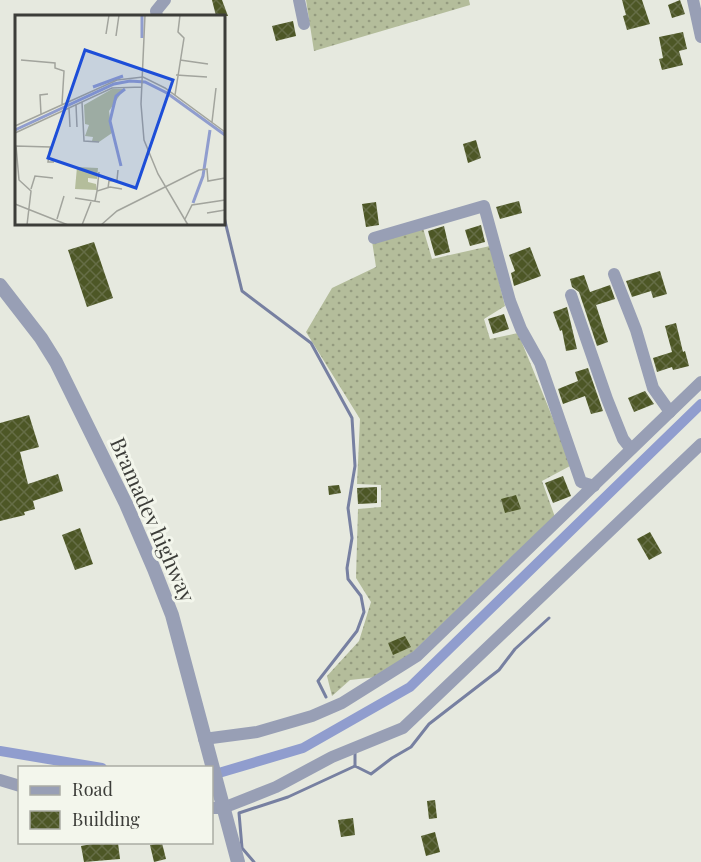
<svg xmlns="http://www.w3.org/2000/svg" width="701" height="862" viewBox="0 0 701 862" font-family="'Playfair Display',serif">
	<defs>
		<pattern id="grass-dots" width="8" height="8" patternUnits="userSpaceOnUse" patternTransform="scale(1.5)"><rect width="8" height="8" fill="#b4bd9b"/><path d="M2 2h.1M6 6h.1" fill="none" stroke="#949b7f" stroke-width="1.8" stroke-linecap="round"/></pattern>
		<pattern id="building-cross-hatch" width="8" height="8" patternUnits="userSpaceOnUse" patternTransform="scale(1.5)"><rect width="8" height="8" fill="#4d5726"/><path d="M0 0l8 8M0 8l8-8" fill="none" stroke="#656d46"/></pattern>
	</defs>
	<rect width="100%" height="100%" fill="#e6e9df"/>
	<!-- grass -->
	<g fill="url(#grass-dots)">
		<path d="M306,0h163l1,5 -156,46z"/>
		<path d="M423,228l9,31 58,-13 15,60 -21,13 6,20 28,-6 54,132 -30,16 13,36 -142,135 -36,25 -27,3 -18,16 -5,-20 32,-35 12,-39 -15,-24 2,-69 23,-2v-22l-24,-1 3,-65 -54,-87 26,-44 44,-21 -4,-26z"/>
	</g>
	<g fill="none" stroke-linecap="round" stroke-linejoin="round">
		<!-- stream -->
		<g stroke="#7780a1" stroke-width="3">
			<path d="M224,217l18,74 69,52 41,75 3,48 -7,42 4,30 -5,30 1,11 13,17 3,16 -7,19 -39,50 8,16"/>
			<path d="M355,752v14l16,8 21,-16 19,-11 18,-23 70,-54 16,-21 34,-31"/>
			<path d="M254,862l-12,-14 -3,-35 49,-16 67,-31"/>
		</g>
		<!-- canal -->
		<g stroke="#909dce" stroke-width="10">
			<path d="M0,751l102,17"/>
			<path d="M212,775l91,-27 107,-61 291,-283"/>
		</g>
	</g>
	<!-- building -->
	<g fill="url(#building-cross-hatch)">
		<path d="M212,0h10l6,16h-12z"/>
		<path d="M622,0h20l8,24 -23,6 -4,-14 3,-1z"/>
		<path d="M680,0l5,14 -13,4 -4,-13z"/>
		<path d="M293,21l3,15 -20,5 -4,-15z"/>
		<path d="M683,32l4,17 -8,2 4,14 -21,5 -3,-11 4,-1 -4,-21z"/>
		<path d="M476,140l5,18 -13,5 -5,-19z"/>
		<path d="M519,201l3,12 -22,6 -4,-12z"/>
		<path d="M376,202l3,23 -13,2 -4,-23z"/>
		<path d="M481,225l4,17 -15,4 -5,-16z"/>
		<path d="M444,226l6,26 -15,4 -7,-25z"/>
		<path d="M94,242l19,56 -26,9 -19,-57z"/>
		<path d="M530,247l11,29 -27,10 -3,-13 4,-2 -6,-16z"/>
		<path d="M660,271l7,23 -14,4 -2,-7 -19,6 -6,-16z"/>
		<path d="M584,275l6,17 20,-7 5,14 -19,6 12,37 -11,4 -18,-54 -7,-5 -2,-8z"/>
		<path d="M567,307l10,42 -11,2 -4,-21 -2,1 -7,-19z"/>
		<path d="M504,314l5,15 -16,5 -5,-15z"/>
		<path d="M676,323l7,29 2,-1 4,15 -16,4 -1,-3 -15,5 -4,-14 19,-6 -7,-26z"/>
		<path d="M588,368l15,43 -12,3 -6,-18 -22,8 -5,-15 20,-8 -3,-9z"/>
		<path d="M645,391l9,13 -20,8 -6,-14z"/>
		<path d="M29,415l10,32 -19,5 8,32 30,-10 5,17 -30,10 2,8 -11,3 1,3 -25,6v-98z"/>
		<path d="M563,476l8,20 -18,7 -8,-20z"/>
		<path d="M339,485l2,8 -12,2 -1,-9z"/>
		<path d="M377,487v16l-19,1 -1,-16z"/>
		<path d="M516,495l5,14 -16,4 -4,-14z"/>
		<path d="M80,528l13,36 -18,6 -13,-35z"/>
		<path d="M650,532l12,21 -13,7 -12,-21z"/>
		<path d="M405,636l6,11 -18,8 -5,-12z"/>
		<path d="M435,800l2,18 -8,1 -2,-18z"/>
		<path d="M353,818l2,17 -14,2 -3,-17z"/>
		<path d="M435,832l5,20 -14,4 -5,-20z"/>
		<path d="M97,843h21l2,16 -36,3 -3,-16z"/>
		<path d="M162,843l4,16 -12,3 -4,-17z"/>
	</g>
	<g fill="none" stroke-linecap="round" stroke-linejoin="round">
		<!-- minor -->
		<g stroke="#989fb5" stroke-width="12">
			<path d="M299,0l5,24"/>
			<path d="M693,0l8,37"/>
			<path d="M157,16l-1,-5 9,-11"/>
			<path d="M374,238l110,-32 26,95 11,28 19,34 41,119 13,4"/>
			<path d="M614,274l22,56 17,58 17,24"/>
			<path d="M571,295l36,104 16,40 8,10"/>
			<path d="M204,739l53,-7 55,-16 30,-13 75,-47 284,-274"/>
			<path d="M0,780l20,6"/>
			<path d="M212,808h11l53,-21 56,-30 71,-29 298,-284"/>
		</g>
		<!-- tertiary -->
		<path stroke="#989fb5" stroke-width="14" d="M0,285l41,53 15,24 70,142 28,65 18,46 66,247"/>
	</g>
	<g text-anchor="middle" stroke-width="6" stroke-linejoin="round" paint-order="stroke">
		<!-- street labels -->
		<g font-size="21" fill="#3c3d39" stroke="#f3f6ec">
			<text transform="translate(152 520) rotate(66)" y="7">Bramadev highway</text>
		</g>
	</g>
	<!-- overview -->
	<g transform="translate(15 15)">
		<rect width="210" height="210" fill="#e6e9df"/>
		<path d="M97,74h12l-15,22 3,22 -13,9 -7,-1 1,-4 -8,-1 4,-11 -4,-1 -1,-19zM62,152l21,1 -1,11 -9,-1v4l8,2 1,6 -22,-1z" fill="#b4bd9b"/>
		<path fill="none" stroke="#909dce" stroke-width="3" d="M127,23v-23M78,72l30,-11M0,115l99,-46 16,-3 15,1 22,11 58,42M106,151l-11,-45 6,-25 9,-7M178,188l10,-27 7,-46"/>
		<path fill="none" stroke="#a2a49d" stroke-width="1.5" d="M130,0l-4,89 3,36 14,34 30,51M91,19l3,-19M101,21l3,-21M6,45l34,3v5l9,3 -2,33M165,45l28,4M161,60l31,2M160,80l9,-57 -6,-6 2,-17M67,87l2,39 15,1M61,90l1,22M54,93l1,19M26,99l-1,-19 8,-1M197,107l4,-34M0,111l102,-46 26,-3 22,11 60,44M0,118l97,-45 30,-1M93,173l1,-7 8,-1 1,-10M16,174l4,-13 18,2M82,176l2,-19M60,183l25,4M80,186l2,-10 13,-4 12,2M0,189l53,21M192,198l18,-3M42,204l7,-23M170,204l7,-14 33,-5M12,210l4,-34 -12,-11 -3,-34 34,1 -2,15h6M67,210l9,-23M86,210l16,-14 82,-41 8,-1 1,12 17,-3"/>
		<path fill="#1d4ed8" fill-opacity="0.15" stroke="#1d4ed8" stroke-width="3" d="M70,35l88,30 -37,108 -88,-30z"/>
		<rect width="210" height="210" fill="none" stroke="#3c3d39" stroke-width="3"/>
	</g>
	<!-- legend -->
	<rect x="18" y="766" width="195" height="78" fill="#f3f6ec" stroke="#aaaca4" stroke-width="1.5"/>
	<rect x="30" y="786" width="30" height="9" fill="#989fb5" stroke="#aaaca4" stroke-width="1.5"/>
	<text x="72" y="796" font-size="18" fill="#3c3d39">Road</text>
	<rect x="30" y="811" width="30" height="18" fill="url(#building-cross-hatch)" stroke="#aaaca4" stroke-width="1.5"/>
	<text x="72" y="826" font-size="18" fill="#3c3d39">Building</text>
</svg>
